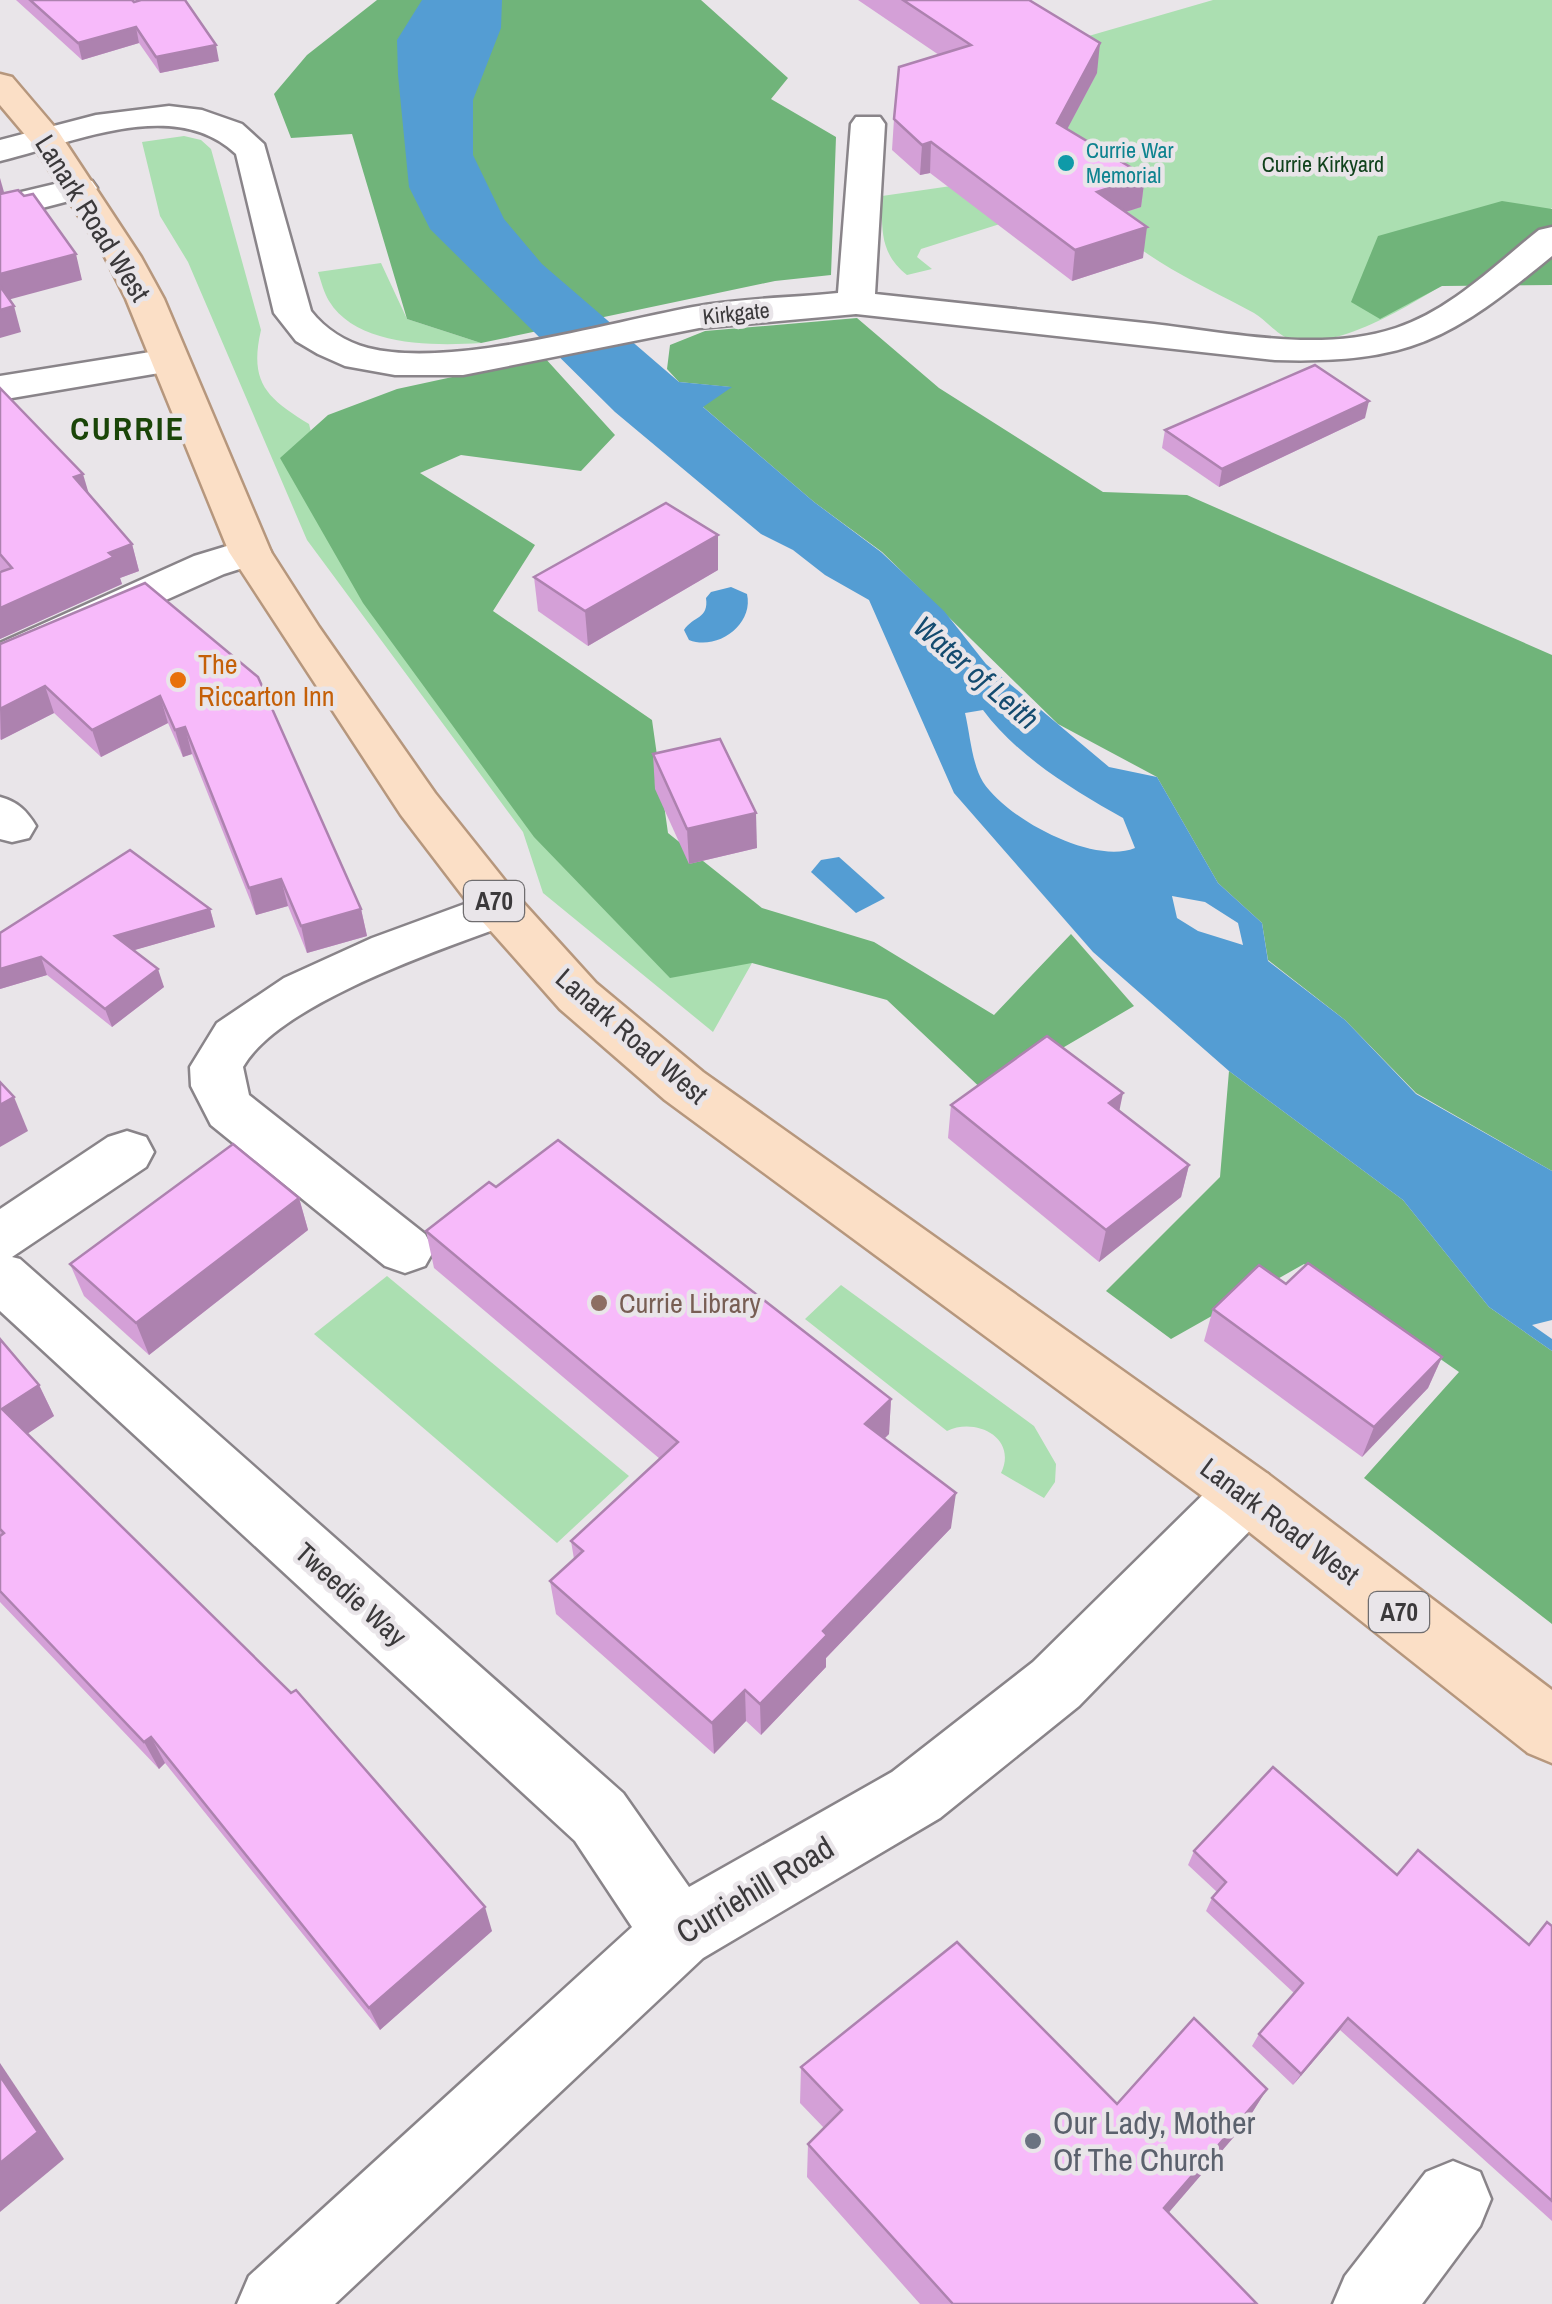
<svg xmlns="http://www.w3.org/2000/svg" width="1552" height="2304" viewBox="0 0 1552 2304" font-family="'Archivo Narrow',sans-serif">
	<rect width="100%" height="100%" fill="#e9e5e9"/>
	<!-- green -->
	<g fill="#abdfb1">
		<path d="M1213,0h339v208c-54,38 -194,150 -261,131 -13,-3 -25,-19 -37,-26 -31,-17 -64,-32 -94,-51 -30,-19 -59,-41 -88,-61l-151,48 -4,8 15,12 -25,6c-28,-22 -25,-47 -25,-79l76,-11 6,-113z"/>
		<path d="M184,136l17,4 10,9 50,181c-12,52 5,68 48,94l23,94 420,445 -39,69 -170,-139 -20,-61 -216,-292 -119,-278 -28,-46 -18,-74z"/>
		<path d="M381,263l26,56 74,24c-46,3 -124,4 -152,-42 -5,-8 -8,-20 -11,-29z"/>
		<path d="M387,1276l242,200 -72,67 -243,-209z"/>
		<path d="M841,1285l193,141 22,38 -1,18 -11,16 -43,-25c17,-35 -25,-56 -54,-42l-142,-112z"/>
	</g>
	<!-- forest -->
	<g fill="#70b47a">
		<path d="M377,0h324l87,78 -17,21 65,38 -5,138 -56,6 -294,62 -74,-24 -55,-185 -61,4 -17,-44 33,-39z"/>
		<path d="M1502,201l50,8v76l-110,1 -62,33 -29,-17 27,-66z"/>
		<path d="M857,318l82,70 164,104 84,3 365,160v516l-136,-78 -71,-73 -77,-60 -6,-37 -44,-40 -61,-106 -99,-53 -176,-172 -68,-50 -112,-96 28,-19 -51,-5 -12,-13 3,-24 35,-14z"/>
		<path d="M544,357l71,78 -34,36 -120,-16 -41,18 115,72 -42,66 159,109 16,113 94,75 112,34 120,73 77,-81 63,72 -148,87 -99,-93 -135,-37 -82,15 -136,-141 -171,-234 -83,-145 48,-43 69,-26z"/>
		<path d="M1229,1071l174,129 86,107 63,44v273l-188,-146 95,-106 -155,-108 -133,75 -65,-48 114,-114z"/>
	</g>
	<!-- water -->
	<g fill="#549dd3" fill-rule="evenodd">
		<path d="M422,0h80l-1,28 -28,72v55l31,64 38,45 137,118 53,5 -29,20 111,95 67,50 63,59 42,53 123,103 48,10 61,106 44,40 6,38 77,59 71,74 136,77v149l-20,5 20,14v12l-63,-44 -86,-107 -174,-129 -136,-119 -139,-159 -85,-193 -44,-25 -32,-25 -32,-16 -146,-122 -185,-183 -21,-42 -11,-112 -1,-35zM983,710c34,46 90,80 140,108l12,30c-42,17 -128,-29 -152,-66 -11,-18 -13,-48 -18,-69zM1172,896l33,6 33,21 5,22 -45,-14 -21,-13z"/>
		<path d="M731,587l16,7c7,31 -30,57 -58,46l-5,-10c9,-14 25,-11 22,-32l5,-6z"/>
		<path d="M839,857l46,41 -29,15 -45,-41 10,-12z"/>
	</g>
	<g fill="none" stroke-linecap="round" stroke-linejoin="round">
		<defs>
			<g id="minor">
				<path d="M169,106l33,4 40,14 22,20 47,167c14,18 35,31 57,37 83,21 238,-25 325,-41 47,-9 97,-9 145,-14l13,-169 5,-7h24l5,7 -10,170c93,10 186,20 279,30 77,9 166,29 242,4 55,-18 99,-63 143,-98l13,-3v29c-101,83 -142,108 -277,104l-419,-46 -157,14 -236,47h-68l-50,-9 -27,-12 -22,-13 -22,-28 -38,-159c-62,-59 -165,-10 -236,7v-21l96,-25z"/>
				<path d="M80,178l12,3 5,7 -5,7 -92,24v-22z"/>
				<path d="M169,349l14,4 5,8 -5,8 -183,31v-24z"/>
				<path d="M250,539l15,4 6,9 -6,9 -41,13 -224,100v-31l194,-87z"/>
				<path d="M0,797c18,5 26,13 36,29l-7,12 -17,4 -12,-3z"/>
				<path d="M500,891l18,6 7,12 -7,12c-71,26 -238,81 -275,146l6,28 176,139 9,16 -9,16 -20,7 -20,-7 -174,-141 -20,-39 -1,-19 27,-44 67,-45 88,-40z"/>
				<path d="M127,1131l19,6 8,15 -8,15 -134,90 8,2 603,534 66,94 203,-115 141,-110 191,-188 22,-8 22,8 9,19 -9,19 -189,194 -139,112 -237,140 -368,346h-98l12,-28 383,-349 -57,-86 -575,-530v-102l108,-72z"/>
				<path d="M1453,2161l27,11 11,27 -11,27 -58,78h-89l12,-28 81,-104z"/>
			</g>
			<path id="major" d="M0,74l12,3 46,54 83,126 23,42 107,253 48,75 116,166 83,104 78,86 107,89 565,402 284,216v73l-24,-10 -304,-241 -559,-412 -105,-91 -78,-88 -81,-106 -172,-263 -103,-253 -21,-42 -73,-114 -32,-38z"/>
		</defs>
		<!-- minor casing -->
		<use href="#minor" stroke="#898489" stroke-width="5"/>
		<!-- major casing -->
		<use href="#major" stroke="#b6977d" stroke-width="5"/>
		<!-- minor -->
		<use href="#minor" fill="#fff" fill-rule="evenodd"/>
		<!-- major -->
		<use href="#major" fill="#fbdfc6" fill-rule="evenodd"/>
	</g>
	<!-- wall -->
	<g fill="#d4a0d7">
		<path d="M16,0h116l87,61 -59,12 -21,-30 -57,17z"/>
		<path d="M858,0h171l68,73 -30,56 78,47 -4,31 -15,5 17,46 -71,23 -142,-108 -10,2 -28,-25 2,-31 45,-64z"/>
		<path d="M0,388l132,156 7,27 -19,7 2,6 -122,55v-67h2l-2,-2z"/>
		<path d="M1365,418l-146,69 -57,-39 3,-18z"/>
		<path d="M718,570l-130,76 -50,-35 -4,-34z"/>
		<path d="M145,583l216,326 6,27 -60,17 -19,-47 -32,9 -64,-161 -9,3 -15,-34 -67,34 -47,-44 -53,27 -1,-1v-95z"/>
		<path d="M653,754l104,94 -68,16 -34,-75z"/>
		<path d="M210,909l5,18 -81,23 30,37 -52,40 -65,-52 -47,14v-56z"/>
		<path d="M951,1105l168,6 70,54 -8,32 -82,65 -151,-124z"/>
		<path d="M496,1187l395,212 -2,35 -5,5 67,89 -125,130v9l-65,68 -15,-14 -32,33 -158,-140 -6,-33 24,-22 -3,-18 89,-82 -226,-191 -8,-37z"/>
		<path d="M299,1198l9,32 -159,125 -65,-59 -14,-32z"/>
		<path d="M1286,1284l156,73 -14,31 -66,69 -158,-116 9,-32z"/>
		<path d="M0,1339l39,46 15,31 -27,18 465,497 -112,99 -215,-267 -6,6 -159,-167z"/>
		<path d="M1194,1851l203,24 132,70 23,-19v295l-212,-191 -47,55 -41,-39 7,-12 35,-41 -88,-82 6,-13 5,-6 -29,-27z"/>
		<path d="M801,2067l316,37 150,-15 -22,35 -77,89 89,91h-337l-113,-127 1,-33 16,-16 -24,-25z"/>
	</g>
	<!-- shaded-wall -->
	<g fill="#ad82af">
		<path d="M136,27l3,16 -57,17 -4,-17z"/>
		<path d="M1100,43l-3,30 -43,81 3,-31z"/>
		<path d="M216,45l3,16 -59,12 -4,-16z"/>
		<path d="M931,142l-1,31 -10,2 2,-30z"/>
		<path d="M1145,176l-4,31 -47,15 3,-30z"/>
		<path d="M0,178l4,14 -4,3z"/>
		<path d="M1147,227l-4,31 -71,23 3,-31z"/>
		<path d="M76,254l6,26 -82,22v-28z"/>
		<path d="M14,306l7,26 -21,6v-28z"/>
		<path d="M1369,401l-4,17 -146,69 3,-18z"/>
		<path d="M83,474l8,27 -17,-24z"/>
		<path d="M718,535v35l-130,76 -3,-35z"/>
		<path d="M132,544l7,27 -19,7 2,6 -122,55v-31l109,-55z"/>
		<path d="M45,686l9,27 -53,27 -1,-31z"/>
		<path d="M160,696l8,27 -67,34 -9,-27z"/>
		<path d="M185,727l7,27 -9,3 -8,-27z"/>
		<path d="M756,813l1,35 -68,16 -2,-35z"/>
		<path d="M281,879l7,27 -32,9 -7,-27z"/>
		<path d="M210,909l5,18 -94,27 -6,-18z"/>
		<path d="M361,909l6,27 -60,17 -6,-27z"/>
		<path d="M41,957l6,18 -47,14v-20z"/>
		<path d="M158,969l6,18 -52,40 -7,-18z"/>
		<path d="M1123,1093l-7,34 -7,-24z"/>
		<path d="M14,1097l14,34 -28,16v-42z"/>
		<path d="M1189,1165l-8,32 -82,65 7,-32z"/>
		<path d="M299,1198l9,32 -159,125 -13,-32z"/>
		<path d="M1442,1357l-14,31 -66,69 12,-30z"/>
		<path d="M39,1385l15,31 -36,24 -16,-31z"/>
		<path d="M891,1399l-2,35 -26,25 2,-35z"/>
		<path d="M956,1493l-5,35 -125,130v9l-65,68 -1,-31 63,-73z"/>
		<path d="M745,1690l1,31 -32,33 -2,-31z"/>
		<path d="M151,1737l14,26 -6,6 -15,-27z"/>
		<path d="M485,1907l7,24 -112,99 -11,-22z"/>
		<path d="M1348,2018l-8,12 -47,55 8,-11z"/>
		<path d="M0,2063l64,96 -64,53z"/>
		<path d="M1267,2089l-22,35 -99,115 18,-31z"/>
	</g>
	<!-- building -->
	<g fill="#f7bafa" stroke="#ad82af" stroke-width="2.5">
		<path d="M30,0h102l2,2 7,-2h44l31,45 -60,12 -20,-30 -58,16z"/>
		<path d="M903,0h126l71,43 -43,80 88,53 -48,16 50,35 -72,23 -144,-108 -9,3 -28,-26 5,-52 72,-22z"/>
		<path d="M18,190l6,6 9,-2 43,60 -76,20v-80z"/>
		<path d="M0,286l14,20 -14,4z"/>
		<path d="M1315,365l54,36 -147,68 -57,-39z"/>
		<path d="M0,388l83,86 -9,3 58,67 -23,9 5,4 -114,51v-36l12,-4 -12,-14z"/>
		<path d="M666,503l52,32 -133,76 -51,-34z"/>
		<path d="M145,583l113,94 103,232 -60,17 -20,-47 -32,9 -64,-161 -10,3 -15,-34 -68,34 -47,-44 -45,23v-65z"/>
		<path d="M720,739l36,74 -69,16 -34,-75z"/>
		<path d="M130,850l80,59 -95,27 43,33 -53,40 -64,-52 -41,12v-36z"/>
		<path d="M1047,1036l76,57 -14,10 80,62 -83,65 -155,-125z"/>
		<path d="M0,1082l14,15 -14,8z"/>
		<path d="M558,1140l333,259 -26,25 91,69 -133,138 4,4 -67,69 -15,-14 -33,33 -162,-142 33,-30 -12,-10 107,-99 -252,-211 63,-49 7,5z"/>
		<path d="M233,1144l66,54 -163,125 -66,-59z"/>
		<path d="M1308,1263l134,94 -68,70 -161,-118 46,-44 27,19z"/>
		<path d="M0,1339l39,46 -37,24 289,284 5,-3 189,217 -116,101 -218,-271 -7,5 -144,-151v-55l4,-3 -4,-4z"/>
		<path d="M1273,1767l124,108 21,-25 111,95 18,-23 5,4v275l-204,-183 -47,56 -42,-40 44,-51 -91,-85 14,-16 -32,-31z"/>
		<path d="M957,1942l160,162 77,-86 73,71 -103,119 93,96h-304l-145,-160 34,-34 -41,-43z"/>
		<path d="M0,2076l38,56 -38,31z"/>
	</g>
	<!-- markers -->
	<circle fill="#0f9aa8" stroke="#e9e5e9" stroke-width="4" cx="1066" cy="163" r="10"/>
	<circle fill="#e8710a" stroke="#e9e5e9" stroke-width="4" cx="178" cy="680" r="10"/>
	<circle fill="#8d6e63" stroke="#e9e5e9" stroke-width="4" cx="599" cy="1303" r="10"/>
	<circle fill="#6b7280" stroke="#e9e5e9" stroke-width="4" cx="1033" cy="2141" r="10"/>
	<g text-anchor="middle" stroke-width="9" stroke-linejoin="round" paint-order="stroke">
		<!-- far-culture labels -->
		<g font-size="22" fill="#0d838f" stroke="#e9e5e9" text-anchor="start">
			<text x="1086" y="158">Currie War<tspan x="1086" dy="25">Memorial</tspan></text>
		</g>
		<!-- far-park labels -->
		<g font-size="22" fill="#10421c" stroke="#e9e5e9">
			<text x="1323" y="172">Currie Kirkyard</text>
		</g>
		<!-- far-street labels -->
		<g font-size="22" fill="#3b393b" stroke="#e9e5e9">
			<text transform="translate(736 313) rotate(-6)" y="8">Kirkgate</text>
		</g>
		<!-- shield labels -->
		<g fill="#e9e5e9" stroke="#6f6d6f" stroke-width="2.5">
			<rect x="464" y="881" width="60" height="40" rx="8"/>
			<rect x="1369" y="1592" width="60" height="40" rx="8"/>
		</g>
		<g font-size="25" font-weight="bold" fill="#3b393b">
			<text x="494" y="910">A70</text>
			<text x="1399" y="1621">A70</text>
		</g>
		<!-- street labels -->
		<g font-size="28" fill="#3b393b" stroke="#e9e5e9">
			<text transform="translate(93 218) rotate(58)" y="10">Lanark Road West</text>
			<text transform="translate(632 1036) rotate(41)" y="10">Lanark Road West</text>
			<text transform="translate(1280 1521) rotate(37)" y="10">Lanark Road West</text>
			<text transform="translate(351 1594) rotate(42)" y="10">Tweedie Way</text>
		</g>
		<!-- food labels -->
		<g font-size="28" fill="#c56008" stroke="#e9e5e9" text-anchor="start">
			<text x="198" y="674">The<tspan x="198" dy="32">Riccarton Inn</tspan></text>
		</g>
		<!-- education labels -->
		<g font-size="28" fill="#785e54" stroke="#e9e5e9" text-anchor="start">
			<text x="619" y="1313">Currie Library</text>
		</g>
		<!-- water labels -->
		<g font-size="30" font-style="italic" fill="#144b6f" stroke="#e9e5e9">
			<text transform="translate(976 673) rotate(41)" y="10">Water of Leith</text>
		</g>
		<!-- far-district labels -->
		<g font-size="32" font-weight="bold" letter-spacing="2.5" fill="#1a4508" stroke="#e9e5e9">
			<text x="128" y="440">CURRIE</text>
		</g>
		<!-- near-street labels -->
		<g font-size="32" fill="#3b393b" stroke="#e9e5e9">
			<text transform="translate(755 1890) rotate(-31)" y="11">Curriehill Road</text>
		</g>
		<!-- near-worship labels -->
		<g font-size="32" fill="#5b616d" stroke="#e9e5e9" text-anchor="start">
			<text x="1053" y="2134">Our Lady, Mother<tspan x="1053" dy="37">Of The Church</tspan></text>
		</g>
	</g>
</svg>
